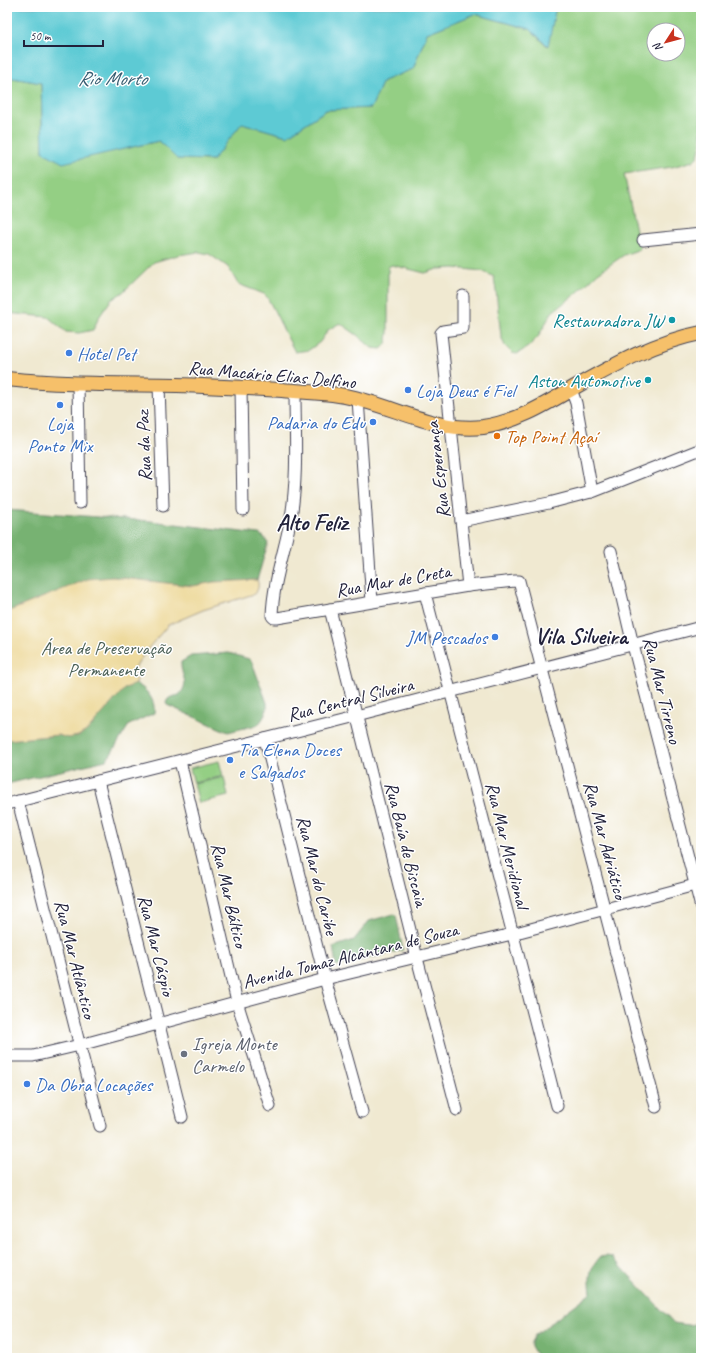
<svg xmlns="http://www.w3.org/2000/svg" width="708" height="1365" viewBox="0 0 708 1365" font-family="Caveat,sans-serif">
	<rect width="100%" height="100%" fill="#fff"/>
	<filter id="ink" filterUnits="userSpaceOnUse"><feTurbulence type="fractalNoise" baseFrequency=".025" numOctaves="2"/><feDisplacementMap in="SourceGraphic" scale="8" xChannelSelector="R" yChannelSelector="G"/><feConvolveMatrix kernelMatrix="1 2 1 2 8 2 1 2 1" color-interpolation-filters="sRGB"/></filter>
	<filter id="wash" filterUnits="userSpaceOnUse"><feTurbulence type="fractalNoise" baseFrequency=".012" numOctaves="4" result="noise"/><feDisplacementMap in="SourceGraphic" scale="16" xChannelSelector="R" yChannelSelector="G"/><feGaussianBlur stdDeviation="0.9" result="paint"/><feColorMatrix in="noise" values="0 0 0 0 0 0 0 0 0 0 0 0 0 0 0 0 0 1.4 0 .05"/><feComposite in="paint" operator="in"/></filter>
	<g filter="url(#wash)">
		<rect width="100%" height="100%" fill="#f0e9d1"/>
		<!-- green -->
		<g fill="#94cf84" stroke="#5b7860" fill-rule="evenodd">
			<path d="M556,7h145v137l-3,12 -5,5 -21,6 -48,7 16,75 -16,6 -26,18 -21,20 -25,19 -14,25 -10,10 -11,7 -5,-1 -7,-7 -4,-10 -5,-45 -2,-14 -12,-6 -28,-3 -16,1 -13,4 -33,-8 -4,2v66c-1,7 -1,12 -7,16l-9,-1 -15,-13 -17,-12 -12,7 -8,12 -11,8 -14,2c-10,-18 -18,-37 -28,-55l-3,-3 -26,-10 -10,-17 -19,-13 -10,-2 -21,3 -24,7 -31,30 -12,8 -12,17 -6,13 -14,3 -13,-1 -18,-15 -41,-4v-236l34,6 2,69 20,10 96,-21 18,18 36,1 29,-37 45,13 39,-26 45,-2 12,-27 30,-12 14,-36 48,-19 55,15 17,17zM654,30h24v24h-24z"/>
			<path d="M219,761l4,15 -29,7 -4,-15z"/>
			<path d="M224,777l4,19 -29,7 -5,-19z"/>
		</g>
		<!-- forest -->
		<g fill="#77b272" stroke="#4c6a56">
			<path d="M7,510l143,11 109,13 5,3 4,6 -11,37 -43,2 -21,4 -79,-9 -25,2 -82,33z"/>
			<path d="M229,653l20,6 3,3 15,41c1,7 -4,18 -10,22l-29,7 -61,-27 -1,-2c2,-7 7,-6 13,-8 12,-13 1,-19 2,-33l10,-6z"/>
			<path d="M136,684c11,5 20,17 18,29l-25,12 -18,29 -5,6 -99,24v-44l51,-5 10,3 20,-8 37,-42z"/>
			<path d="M394,914l2,1 7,35 -66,16 -1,-1 -3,-18 21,-7 15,-19z"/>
			<path d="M606,1256l6,1 62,66 14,2 13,-2v35h-163l-7,-12v-4l4,-7 56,-42c-2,-16 -2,-23 9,-36z"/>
		</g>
		<!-- sand -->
		<path fill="#eeda9e" stroke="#887e6c" d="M113,577l80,9 21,-4 43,-2c2,4 2,10 -3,14l-51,16 -35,15 -23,27 -11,18v4l3,5 -1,5 -11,4 -37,42 -10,6 -10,2 -10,-3 -51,5v-128l81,-33z"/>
		<!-- water -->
		<path fill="#5dcad4" stroke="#407688" d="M7,7h549l-8,39 -18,-17 -55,-15 -48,19 -14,36 -30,12 -12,27 -45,2 -39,26 -45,-13 -29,37 -36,-1 -18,-18 -96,22 -20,-11 -2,-69 -34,-6z"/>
	</g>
	<g filter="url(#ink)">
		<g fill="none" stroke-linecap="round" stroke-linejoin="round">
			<defs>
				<g id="minor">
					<path d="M643,240l58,-6"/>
					<path d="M463,296v32l-20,3 -2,2 27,253"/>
					<path d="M78,383l2,120"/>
					<path d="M159,385l4,121"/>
					<path d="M241,387l2,123"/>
					<path d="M571,389l5,14 16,89"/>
					<path d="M295,391c0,42 3,85 -4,126 -6,33 -18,65 -19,99l2,2h3l191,-32 47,-5h4l137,526"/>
					<path d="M358,399l14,203"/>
					<path d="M461,521l88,-18 46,-12 106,-42"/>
					<path d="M611,551l22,94 68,262"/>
					<path d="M425,593l132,513"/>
					<path d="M330,609l87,349 40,152"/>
					<path d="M265,739l60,240 37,133"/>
					<path d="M180,761l57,241 33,104"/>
					<path d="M98,781l84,336"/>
					<path d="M18,801l82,325"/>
					<path d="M7,804l349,-88 345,-89"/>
					<path d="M7,1056h26l47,-11 245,-66 187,-45 183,-49 6,1"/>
				</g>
				<path id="major" d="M7,379c56,6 113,5 170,6 35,1 70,3 105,5 19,2 38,2 57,5 49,7 94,38 144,32 34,-5 63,-23 92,-40 41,-23 80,-45 126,-54"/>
			</defs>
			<!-- minor casing -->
			<use href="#minor" stroke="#414052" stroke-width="13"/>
			<!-- major casing -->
			<use href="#major" stroke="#414052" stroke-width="16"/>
			<!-- minor -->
			<use href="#minor" stroke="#fff" stroke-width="11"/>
			<!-- major -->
			<use href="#major" stroke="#f6c06b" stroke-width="14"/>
		</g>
	</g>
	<!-- markers -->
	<g fill="#0f9aa8" stroke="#fff" stroke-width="1.5">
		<circle cx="672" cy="320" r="4"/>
		<circle cx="648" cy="380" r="4"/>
	</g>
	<g fill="#3f7fe0" stroke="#fff" stroke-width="1.5">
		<circle cx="69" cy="353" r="4"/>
		<circle cx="408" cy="390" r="4"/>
		<circle cx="60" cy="405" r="4"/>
		<circle cx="373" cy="422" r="4"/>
		<circle cx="495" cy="637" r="4"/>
		<circle cx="230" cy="760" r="4"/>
		<circle cx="27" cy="1084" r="4"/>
	</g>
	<circle fill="#e8710a" stroke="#fff" stroke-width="1.5" cx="497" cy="436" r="4"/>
	<circle fill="#6b7280" stroke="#fff" stroke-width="1.5" cx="184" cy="1054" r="4"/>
	<g text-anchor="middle" stroke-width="3" stroke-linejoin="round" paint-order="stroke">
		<!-- culture labels -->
		<g font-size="19" fill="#0d838f" stroke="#fff" text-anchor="end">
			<text x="664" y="327">Restauradora JW</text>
			<text x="640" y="387">Aston Automotive</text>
		</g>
		<!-- shop labels -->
		<g font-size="19" fill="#366cbe" stroke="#fff" text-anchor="start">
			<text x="77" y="360">Hotel Pet</text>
			<text x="416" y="397">Loja Deus é Fiel</text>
			<text x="365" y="429" text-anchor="end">Padaria do Edu</text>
			<text x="60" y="430" text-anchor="middle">Loja<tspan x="60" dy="22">Ponto Mix</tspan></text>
			<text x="487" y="644" text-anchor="end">JM Pescados</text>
			<text x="238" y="756">Tia Elena Doces<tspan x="238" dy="22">e Salgados</tspan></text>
			<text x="35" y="1091">Da Obra Locações</text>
		</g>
		<!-- street labels -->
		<g font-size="19" fill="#22223b" stroke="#fff">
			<text transform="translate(272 374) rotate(5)" y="7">Rua Macário Elias Delfino</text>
			<text transform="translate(143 446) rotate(-92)" y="7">Rua da Paz</text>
			<text transform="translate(437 470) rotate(-97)" y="7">Rua Esperança</text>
			<text transform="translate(393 580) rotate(-10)" y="7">Rua Mar de Creta</text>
			<text transform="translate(663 690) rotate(76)" y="7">Rua Mar Tirreno</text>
			<text transform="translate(350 699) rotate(-14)" y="7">Rua Central Silveira</text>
			<text transform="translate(606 840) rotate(75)" y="7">Rua Mar Adriático</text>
			<text transform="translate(407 844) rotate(76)" y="7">Rua Baía de Biscaia</text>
			<text transform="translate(508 845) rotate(76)" y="7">Rua Mar Meridional</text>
			<text transform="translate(318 875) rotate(76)" y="7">Rua Mar do Caribe</text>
			<text transform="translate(230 895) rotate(77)" y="7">Rua Mar Báltico</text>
			<text transform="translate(157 945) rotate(76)" y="7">Rua Mar Cáspio</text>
			<text transform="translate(350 955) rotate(-14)" y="7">Avenida Tomaz Alcântara de Souza</text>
			<text transform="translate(76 959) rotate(76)" y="7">Rua Mar Atlântico</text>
		</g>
		<!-- food labels -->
		<g font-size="19" fill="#c56008" stroke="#fff" text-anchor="start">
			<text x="505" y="443">Top Point Açaí</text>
		</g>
		<!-- park labels -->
		<g font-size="19" fill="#4a5f55" stroke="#fff">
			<text x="106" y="654">Área de Preservação<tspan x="106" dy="22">Permanente</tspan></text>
		</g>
		<!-- worship labels -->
		<g font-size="19" fill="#5b616d" stroke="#fff" text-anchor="start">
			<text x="192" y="1050">Igreja Monte<tspan x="192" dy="22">Carmelo</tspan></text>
		</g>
		<!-- water labels -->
		<g font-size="20" font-style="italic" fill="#375d71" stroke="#fff">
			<text x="112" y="85">Rio Morto</text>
		</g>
		<!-- district labels -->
		<g font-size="23" font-weight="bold" fill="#22223b" stroke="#fff">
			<text x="312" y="530">Alto Feliz</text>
			<text x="581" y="644">Vila Silveira</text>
		</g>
	</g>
	<!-- margin -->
	<rect width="708" height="1365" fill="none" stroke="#fff" stroke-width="24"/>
	<!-- north arrow -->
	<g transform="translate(666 42) rotate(234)"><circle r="19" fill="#ffffff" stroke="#a7a7b1"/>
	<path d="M0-3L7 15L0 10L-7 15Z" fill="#c8321e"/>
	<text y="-6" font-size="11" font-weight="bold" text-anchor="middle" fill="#22223b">N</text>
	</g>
	<!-- scale -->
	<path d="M24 40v6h79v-6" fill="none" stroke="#22223b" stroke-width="2"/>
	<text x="30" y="40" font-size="12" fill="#22223b" stroke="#ffffff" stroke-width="3" paint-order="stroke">50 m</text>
</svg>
